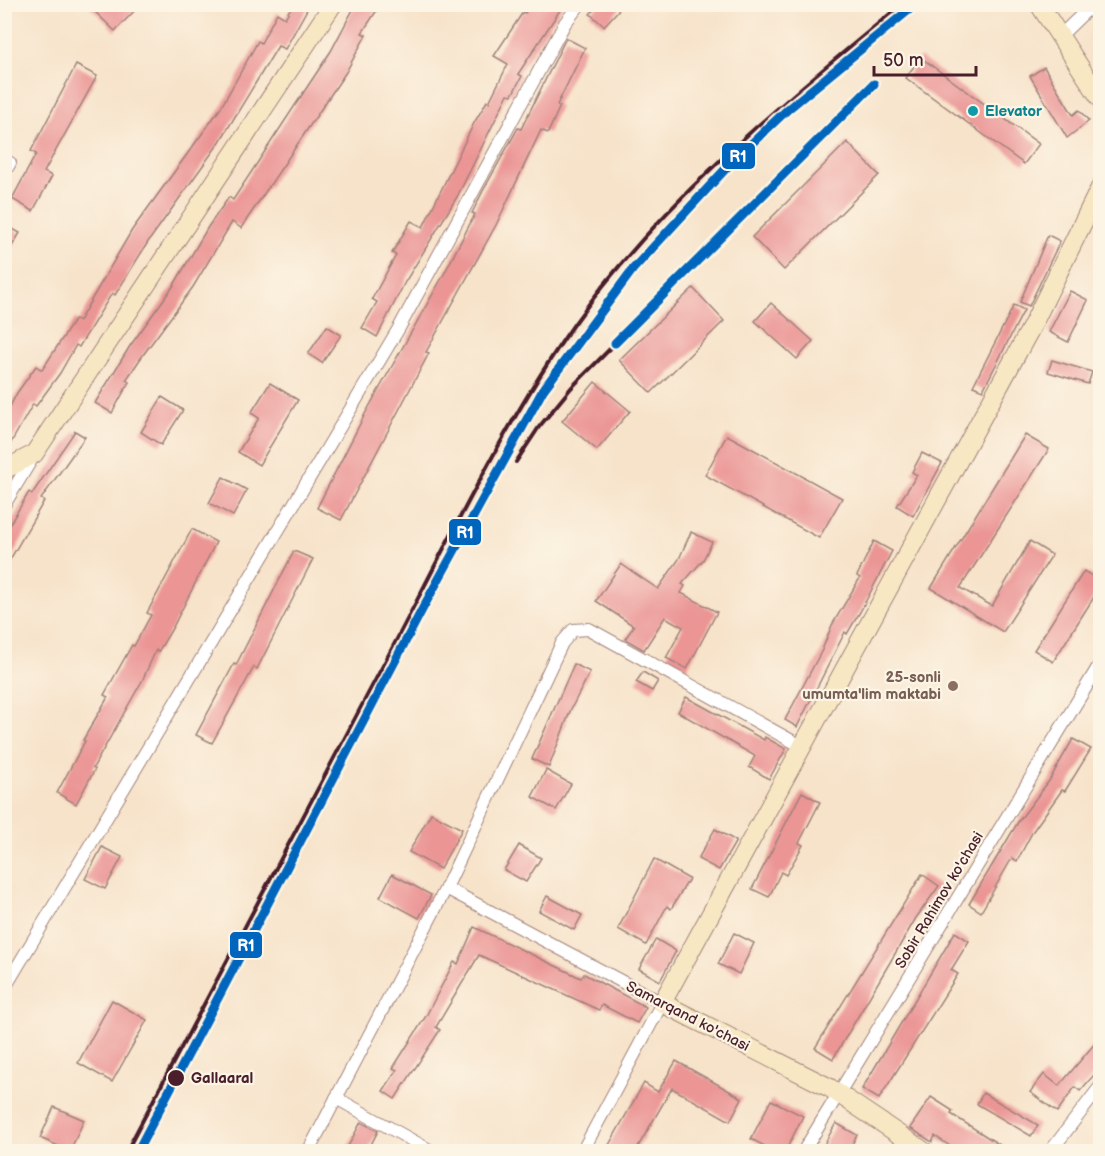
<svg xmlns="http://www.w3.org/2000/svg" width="1105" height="1156" viewBox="0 0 1105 1156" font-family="'Balsamiq Sans',sans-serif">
	<rect width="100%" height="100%" fill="#fcf5e5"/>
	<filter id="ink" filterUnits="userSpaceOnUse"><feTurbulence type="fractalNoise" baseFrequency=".0167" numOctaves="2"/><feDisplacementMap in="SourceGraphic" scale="12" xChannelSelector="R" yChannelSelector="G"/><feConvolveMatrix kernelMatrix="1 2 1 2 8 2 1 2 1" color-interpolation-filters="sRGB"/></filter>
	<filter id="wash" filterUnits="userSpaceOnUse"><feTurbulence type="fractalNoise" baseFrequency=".008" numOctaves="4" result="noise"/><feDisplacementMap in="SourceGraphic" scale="24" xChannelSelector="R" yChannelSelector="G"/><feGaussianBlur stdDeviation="1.35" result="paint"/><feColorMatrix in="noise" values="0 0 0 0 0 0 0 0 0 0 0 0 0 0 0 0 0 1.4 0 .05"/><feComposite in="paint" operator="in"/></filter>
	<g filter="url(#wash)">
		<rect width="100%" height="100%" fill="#f7e3ca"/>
		<g id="blocks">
			<!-- building -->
			<g fill="#eb9595">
				<path d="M87,4h54l-26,27z"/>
				<path d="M293,4h17l-25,45 -7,-3 -59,97 -71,99 -33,53 -3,-2 -33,54 -3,-2 -16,28 -24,33 -3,-2 -29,51v-37l13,-25 19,-27 6,4 33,-51 4,2 53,-91 88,-121 38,-68 3,2 16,-30 8,5z"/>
				<path d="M356,4h25l-19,29 4,2 -20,37 -105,156 -9,-6 -39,65 -50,68 -17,25 3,2 -17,31 -17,-10 35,-57 44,-61 34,-58 21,-30 4,3 57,-87 41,-62z"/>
				<path d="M531,4h33l-46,70 4,2 -10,19 -4,-1 -51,103 -52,85 -28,55 -15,-9 15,-26 -5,-3 24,-44 -4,-2 19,-32 12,6 51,-104 13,-22 2,1 19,-38 -14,-8 29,-44 2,1z"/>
				<path d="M599,4h25l-20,22 -14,-12z"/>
				<path d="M566,38l19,10 -28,57 3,1 -12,27 -7,-3 -45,95 -70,127 3,1 -88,167 -24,-12 48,-94 78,-138 32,-62 -3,-1 11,-22 35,-63 3,1z"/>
				<path d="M920,57l119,87 -15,20 -118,-86z"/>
				<path d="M76,65l21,11 -53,96 8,4 -19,35 -21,-12 24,-45 -5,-3z"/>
				<path d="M1044,67l29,48 6,-5 10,11 -22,17 -37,-62z"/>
				<path d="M847,142l32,33 -95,95 -32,-33z"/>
				<path d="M4,224l16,9 -16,26z"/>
				<path d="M1048,235l12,6 -31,65 -9,-4z"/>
				<path d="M693,288l31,33 -73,72 -32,-33z"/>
				<path d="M1070,291l18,9 -20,42 -19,-10z"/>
				<path d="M771,303l42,38 -16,18 -42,-38z"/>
				<path d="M1014,305l10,5 -41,80 -10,-4z"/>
				<path d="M327,326l14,9 -19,28 -14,-9z"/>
				<path d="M1052,360l40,12 -4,12 -40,-12z"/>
				<path d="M595,382l35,29 -33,39 -35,-29z"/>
				<path d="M270,383l28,17 -39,65 -21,-13 21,-34 -8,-5z"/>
				<path d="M162,397l21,13 -22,35 -20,-13z"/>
				<path d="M75,431l10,6 -44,62 3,2 -40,69v-36l25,-42 3,2z"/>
				<path d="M727,435l115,63 -23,40 -114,-63z"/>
				<path d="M1025,435l24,14 -89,139 32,18 38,-65 22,14 -49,77 -72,-44z"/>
				<path d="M922,453l20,10 -29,53 -16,-10 20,-31 -5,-3z"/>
				<path d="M223,477l24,13 -14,26 -24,-13z"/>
				<path d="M192,529l24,13 -43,85 -15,25 -2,-2 -14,31 -49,87 2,1 -19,35 -19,-11 28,-52 -2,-1 25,-43 -4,-2 28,-50 2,1 17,-31 -4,-2z"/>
				<path d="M691,532l21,10 -9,18 -21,24 3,2 -4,7 36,19 -30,57 -21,-11 17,-31 -18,-10 -21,33 -19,-11 9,-13 -38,-25 25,-37 37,25 21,-30z"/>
				<path d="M874,541l18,10 -32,61 -13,22 -2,-2 -48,95 -12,-7 37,-70 10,-25 28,-47 -3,-2z"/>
				<path d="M294,551l19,8 -56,110 -3,-2 -42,76 -16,-8 38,-71 2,1z"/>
				<path d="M1084,571l17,10v5l-48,76 -19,-12z"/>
				<path d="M574,664l16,8 -19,37 -22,58 -17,-8z"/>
				<path d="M643,672l15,9 -6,10 -16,-9z"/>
				<path d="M686,697l78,43 1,-3 21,12 -17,30 -20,-12 6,-11 -77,-44z"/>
				<path d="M1073,739l18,10 -26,42 -3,-1 -29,41 -16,30 -5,-3 -31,54 -12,-8 49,-82 31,-41z"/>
				<path d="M546,770l25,14 -15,26 -24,-13z"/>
				<path d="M802,792l18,10 -21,41 4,2 -17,30 -5,-3 -12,25 -17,-8z"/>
				<path d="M431,813l31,16 -22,40 -31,-17z"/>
				<path d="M715,829l21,12 -17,29 -21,-11z"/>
				<path d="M519,845l22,13 -15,24 -22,-12z"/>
				<path d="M102,847l20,10 -17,32 -20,-10z"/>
				<path d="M654,859l35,20 -18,30 -4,-3 -21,39 -28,-16z"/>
				<path d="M392,874l39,21 -12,23 -39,-21z"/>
				<path d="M922,874l17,12 -23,32 -83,141 -18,-11z"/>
				<path d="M547,896l35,19 -8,15 -35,-19z"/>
				<path d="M474,927l107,51 3,-4 62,33 -9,16 -35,-18 -3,5 -120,-55 -43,72 4,3 -45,69 -12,-8 14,-21 -4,-2 33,-52 28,-54 4,2z"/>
				<path d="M955,932l14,9 -18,29 7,4 -79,125 -17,-10z"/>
				<path d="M734,933l20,10 -15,31 -21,-10z"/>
				<path d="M656,939l20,12 -16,30 -21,-12z"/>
				<path d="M112,1000l35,20 -35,62 -34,-19z"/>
				<path d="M1101,1036v31l-21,24 -5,-4 -18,25 -27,-20 14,-18 15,12z"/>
				<path d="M676,1061l66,37 -12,23 -58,-33 -37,64h-30l39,-69 14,9z"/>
				<path d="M983,1093l55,32 -7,11 -54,-32z"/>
				<path d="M931,1097l22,14 -2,3 60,38h-52l-24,-16 -3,6 -22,-14z"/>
				<path d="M771,1100l32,16 -18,36h-9l-25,-13z"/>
				<path d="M54,1107l30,13 -14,31 -30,-13z"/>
				<path d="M361,1122l17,9 -11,21h-22z"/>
				<path d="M836,1123l21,12 -9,17h-28z"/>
			</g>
		</g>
	</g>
	<g filter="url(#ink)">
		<use href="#blocks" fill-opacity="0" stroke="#a0817a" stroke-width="1.5"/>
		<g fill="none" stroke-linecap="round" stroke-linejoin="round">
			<defs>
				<g id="street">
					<path d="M1060,36l33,-32"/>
					<path d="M4,173l6,-10"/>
					<path d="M4,505l29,-48"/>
					<path d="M446,888l216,115 -80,149"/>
					<path d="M4,989l395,-661 166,-305 15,-19"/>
					<path d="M336,1098l97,54"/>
					<path d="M308,1152l138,-264 116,-245 11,-13 16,-1 212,117"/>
					<path d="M803,1152l297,-488"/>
					<path d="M1050,1152l50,-65"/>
				</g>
				<g id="secondary">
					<path d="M1039,4l61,94"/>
					<path d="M4,470l30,-16 299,-450"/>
					<path d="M925,1152l-95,-64 -168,-85 370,-677 68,-138"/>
				</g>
			</defs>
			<!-- street casing -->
			<use href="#street" stroke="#a0817a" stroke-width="14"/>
			<!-- secondary casing -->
			<use href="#secondary" stroke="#a0817a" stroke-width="20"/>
			<!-- street -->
			<use href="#street" stroke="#fff" stroke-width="12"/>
			<!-- secondary -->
			<use href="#secondary" stroke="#f7e8c3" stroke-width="18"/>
			<!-- rail -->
			<g stroke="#4a1f2b" stroke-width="4">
				<path d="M516,462l23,-35 32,-39 303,-304"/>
				<path d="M126,1152c90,-170 180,-341 270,-511 56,-107 109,-219 179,-318 90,-126 209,-221 327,-319"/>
			</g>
			<defs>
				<g id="rail-1">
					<path d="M615,343l259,-259"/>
					<path d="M137,1152l287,-546 119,-216 90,-121 98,-106 57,-54 128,-105"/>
				</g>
			</defs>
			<!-- rail-1 casing -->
			<use href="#rail-1" stroke="#fcf5e5" stroke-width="14"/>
			<!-- rail-1 -->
			<use href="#rail-1" stroke="#0065bd" stroke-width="9"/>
		</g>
	</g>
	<!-- markers -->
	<circle fill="#0f9aa8" stroke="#fcf5e5" stroke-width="2" cx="973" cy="111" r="6"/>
	<circle fill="#8d6e63" stroke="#fcf5e5" stroke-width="2" cx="953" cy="686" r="6"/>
	<circle fill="#4a1f2b" stroke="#fcf5e5" stroke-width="2" cx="176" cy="1078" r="9"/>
	<g text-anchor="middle" stroke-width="4.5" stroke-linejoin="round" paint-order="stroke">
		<!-- culture labels -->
		<g font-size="15" font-weight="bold" fill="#0d838f" stroke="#fcf5e5" text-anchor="start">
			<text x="985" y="116">Elevator</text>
		</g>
		<!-- education labels -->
		<g font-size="15" font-weight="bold" fill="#785e54" stroke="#fcf5e5" text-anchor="end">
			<text x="941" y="682">25-sonli<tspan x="941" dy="17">umumta'lim maktabi</tspan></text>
		</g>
		<!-- street labels -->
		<g font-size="15" fill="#4a1f2b" stroke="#fcf5e5">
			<text transform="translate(939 900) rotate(-59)" y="5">Sobir Rahimov ko'chasi</text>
			<text transform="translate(688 1016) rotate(27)" y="5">Samarqand ko'chasi</text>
		</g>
		<!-- stop labels -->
		<g font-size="15" font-weight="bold" fill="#4a1f2b" stroke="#fcf5e5" text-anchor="start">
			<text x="191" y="1083">Gallaaral</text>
		</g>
	</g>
	<g stroke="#fcf5e5" stroke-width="2">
		<rect x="721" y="142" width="35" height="28" rx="6" fill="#0065bd"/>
		<rect x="448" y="518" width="34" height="28" rx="6" fill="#0065bd"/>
		<rect x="229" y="931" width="34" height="28" rx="6" fill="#0065bd"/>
	</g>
	<g font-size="16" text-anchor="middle" font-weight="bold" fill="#fff">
		<text x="738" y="162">R1</text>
		<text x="465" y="538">R1</text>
		<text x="246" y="951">R1</text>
	</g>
	<!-- margin -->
	<rect width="1105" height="1156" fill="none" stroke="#fcf5e5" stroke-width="24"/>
	<!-- scale -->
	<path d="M874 66v9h102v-9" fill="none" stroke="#4a1f2b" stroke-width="3"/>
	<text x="883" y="66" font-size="18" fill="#4a1f2b" stroke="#fcf5e5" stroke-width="4.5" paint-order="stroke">50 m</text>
</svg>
